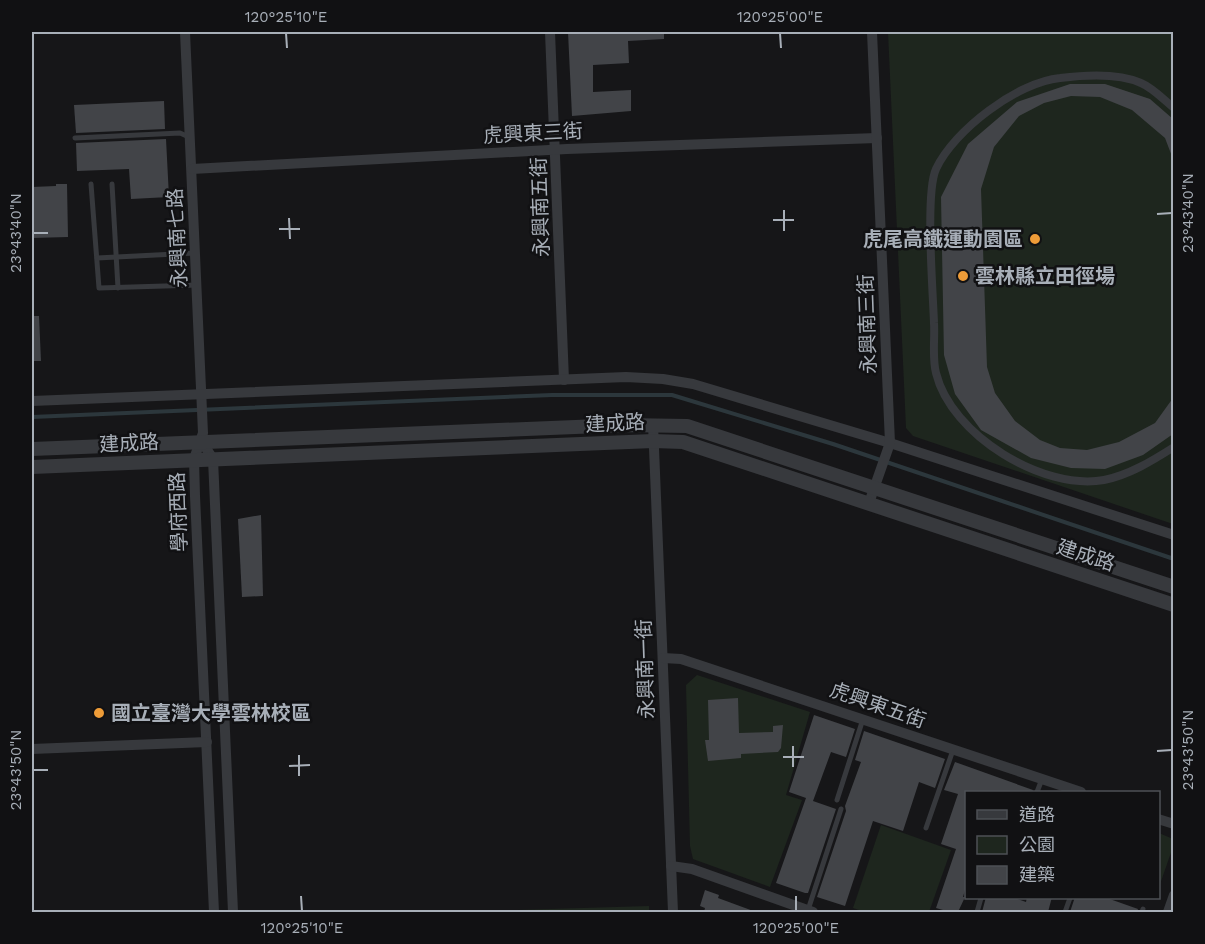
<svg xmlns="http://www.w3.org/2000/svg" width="1205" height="944" viewBox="0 0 1205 944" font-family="'Work Sans','Noto Sans TC',sans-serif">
	<rect width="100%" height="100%" fill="#161618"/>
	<!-- green -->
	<g fill="#1e261e">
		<path d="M888,32h285v492l-260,-88 -7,-8z"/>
		<path d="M697,675l113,37 -24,83 16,5 -32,87 -77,-28 -3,-13 -4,-161z"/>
		<path d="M881,825l70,25 -22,62h-64l-12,-4z"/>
		<path d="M1159,833l14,6 1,5 -15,43z"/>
		<path d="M649,906v6h-195z"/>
	</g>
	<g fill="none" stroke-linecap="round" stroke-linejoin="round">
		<!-- stream -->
		<path stroke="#2c373c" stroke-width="4" d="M32,417l520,-22h120l161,49 341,115"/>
	</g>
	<!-- building -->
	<g fill="#424448">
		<path d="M568,32h96v7l-36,2 1,22 -36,2v27l38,-2v21l-59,5z"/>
		<path d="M1070,84h35l45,15 23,20v40l-8,-21 -33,-28 -32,-13 -29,-1 -27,7 -25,13 -25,31 -13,42 6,178 8,26 20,28 25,19 20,8 27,2 32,-8 36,-19 18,-25v36l-30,21 -38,14 -34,-1 -40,-10 -50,-28 -26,-36 -11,-39 -3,-158 27,-53 49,-42z"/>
		<path d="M164,101l1,28 -89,4 -2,-28z"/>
		<path d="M166,139l3,58 -38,2 -2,-30 -52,2 -1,-28z"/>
		<path d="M56,184h11l1,53 -36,1v-51l24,-1z"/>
		<path d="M32,316h7l2,45h-9z"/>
		<path d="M261,515l2,81 -21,1 -4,-78z"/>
		<path d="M738,698l1,35 34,-1v-6l10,-1 -2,23 -3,4 -37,2v4l-33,3 -3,-21h4l-1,-40z"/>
		<path d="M814,715l41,14 -9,28 -15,-5 -18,49 23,8 -28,84h-3l-29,-10 30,-85 -17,-6z"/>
		<path d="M864,731l81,28 -10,29 -16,-6 -16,49 -30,-10 -28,85 -28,-9 29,-86 -1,-5 16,-44 -6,-2z"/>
		<path d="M955,762l78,28 -1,2h-66v94l-3,11h2l-7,15h-8l-14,-4 20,-59 -15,-5 17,-50 -14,-4z"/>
		<path d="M705,890l14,5 -1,3 38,14h-52l1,-4 -5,-2z"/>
		<path d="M986,897h26l14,5 1,-5h25l-4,15h-66z"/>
		<path d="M1075,897h29l34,12 -1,3h-67z"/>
	</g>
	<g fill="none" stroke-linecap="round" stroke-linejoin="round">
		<!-- service -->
		<g stroke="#37393d" stroke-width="5">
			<path d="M75,138l105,-5 9,4"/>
			<path d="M91,184l8,104 98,-3"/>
			<path d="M112,184l6,104"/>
			<path d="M97,258l98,-5"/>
			<path d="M1037,792l5,-13"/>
			<path d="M837,800l26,-81"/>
			<path d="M926,828l27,-78"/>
			<path d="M808,910l33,-101"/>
			<path d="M977,912l4,-14"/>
			<path d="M1065,912l5,-14"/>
			<path d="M1142,912l1,-3"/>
		</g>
		<!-- pedestrian -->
		<path stroke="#37393d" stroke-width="8" d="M1174,108c-10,-8 -21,-20 -33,-25 -22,-10 -57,-8 -81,-5 -42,4 -106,52 -124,91 -11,24 -3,123 -2,154 1,16 -2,35 2,50 15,62 107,118 168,107 25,-5 48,-19 70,-33"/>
		<!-- minor -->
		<g stroke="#37393d" stroke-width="10">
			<path d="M185,32l18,401 -9,26 1,37 19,416"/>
			<path d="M550,32l14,348"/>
			<path d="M192,169l375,-20 310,-11"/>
			<path d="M32,401l594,-24 37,2 30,5 197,59 284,92"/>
			<path d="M653,424l20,488"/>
			<path d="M202,442l11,17 20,453"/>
			<path d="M869,503l21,-60 -18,-411"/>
			<path d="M663,658l18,1 400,133"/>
			<path d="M32,749l175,-7"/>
			<path d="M1158,819l16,5"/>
			<path d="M671,866l21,3 121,43"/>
			<path d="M1168,912l6,-17"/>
		</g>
		<!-- tertiary -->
		<g stroke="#37393d" stroke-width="14">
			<path d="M32,449l592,-24 63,1 487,161"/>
			<path d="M32,467l621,-26 30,1 491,163"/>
		</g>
	</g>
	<!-- ticks -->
	<path fill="none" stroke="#a8afb8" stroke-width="2" d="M286,33l1,15M780,33l1,15M784,210v21M1157,214l15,-1M289,218l1,21M773,220h21M279,229h21M33,233h15M793,746v21M1157,751l15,-1M299,755v21M783,757h21M289,766l21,-1M33,770h15M301,896l1,15M796,896v15"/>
	<!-- markers -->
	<g fill="#ee9c38" stroke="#111113" stroke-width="2">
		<circle cx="1035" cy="239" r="6"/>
		<circle cx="963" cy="276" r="6"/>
		<circle cx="99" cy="713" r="6"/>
	</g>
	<g text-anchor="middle" stroke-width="5" stroke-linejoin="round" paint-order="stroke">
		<!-- street labels -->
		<g font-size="20" fill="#a8afb8" stroke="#111113">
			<text transform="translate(533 133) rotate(-3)" y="7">虎興東三街</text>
			<text transform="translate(540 207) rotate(-92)" y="7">永興南五街</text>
			<text transform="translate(177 238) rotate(-93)" y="7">永興南七路</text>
			<text transform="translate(867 324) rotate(-92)" y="7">永興南三街</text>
			<text transform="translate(615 423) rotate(-3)" y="7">建成路</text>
			<text transform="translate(129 443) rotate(-3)" y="7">建成路</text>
			<text transform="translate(178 512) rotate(-92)" y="7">學府西路</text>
			<text transform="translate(1086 555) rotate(18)" y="7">建成路</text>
			<text transform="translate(645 669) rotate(-92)" y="7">永興南一街</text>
			<text transform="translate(878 705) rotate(19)" y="7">虎興東五街</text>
		</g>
		<!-- poi labels -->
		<g font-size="20" font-weight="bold" fill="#a8afb8" stroke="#111113" text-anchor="start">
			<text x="1023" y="246" text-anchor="end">虎尾高鐵運動園區</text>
			<text x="975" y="283">雲林縣立田徑場</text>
			<text x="111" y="720">國立臺灣大學雲林校區</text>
		</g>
	</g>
	<!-- border -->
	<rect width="1205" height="944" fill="none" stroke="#111113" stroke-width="66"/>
	<!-- legend -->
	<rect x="965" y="791" width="195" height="108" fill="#111113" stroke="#4d5055" stroke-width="1.5"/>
	<rect x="977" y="810" width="30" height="9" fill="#37393d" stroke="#4d5055" stroke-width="1.5"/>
	<text x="1019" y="821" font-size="18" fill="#a8afb8">道路</text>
	<rect x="977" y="836" width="30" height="18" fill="#1e261e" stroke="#4d5055" stroke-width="1.5"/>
	<text x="1019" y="851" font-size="18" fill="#a8afb8">公園</text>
	<rect x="977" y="866" width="30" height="18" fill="#424448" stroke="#4d5055" stroke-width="1.5"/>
	<text x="1019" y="881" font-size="18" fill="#a8afb8">建築</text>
	<rect x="33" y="33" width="1139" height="878" fill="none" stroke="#a8afb8" stroke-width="2"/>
	<g font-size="15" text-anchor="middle" fill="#a8afb8">
		<text x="286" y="22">120°25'10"E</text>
		<text x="780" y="22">120°25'00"E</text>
		<text transform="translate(1188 213) rotate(-90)" y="5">23°43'40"N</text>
		<text transform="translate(16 233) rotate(-90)" y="5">23°43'40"N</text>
		<text transform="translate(1188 750) rotate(-90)" y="5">23°43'50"N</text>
		<text transform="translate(16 770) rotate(-90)" y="5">23°43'50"N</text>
		<text x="302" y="933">120°25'10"E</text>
		<text x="796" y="933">120°25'00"E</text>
	</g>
</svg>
